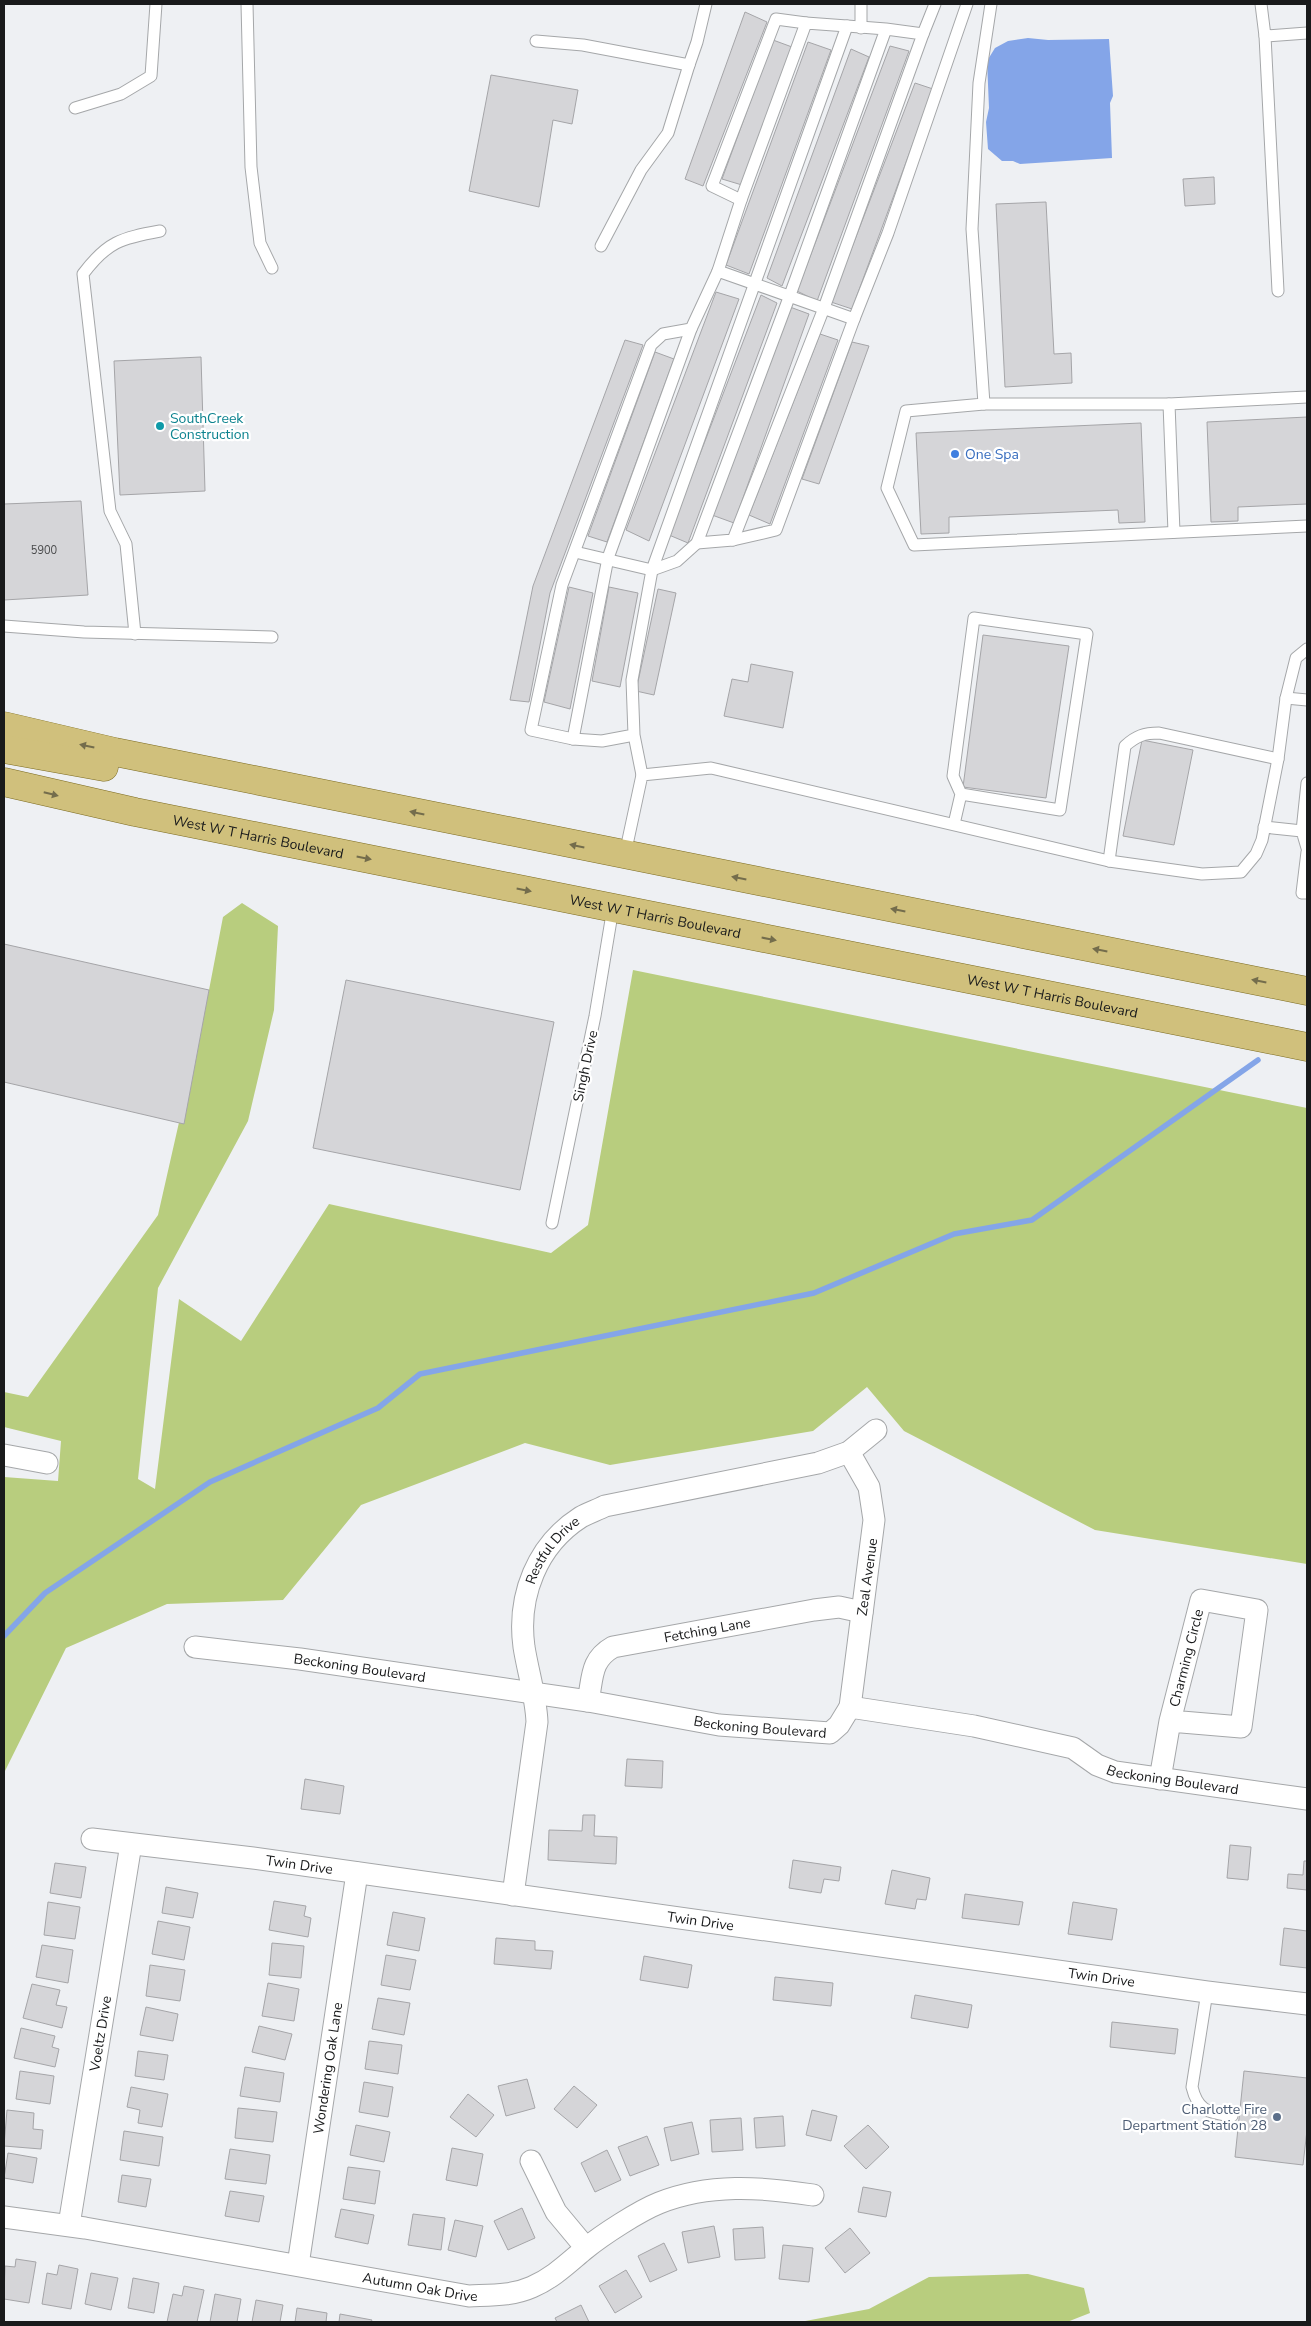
<svg xmlns="http://www.w3.org/2000/svg" width="1311" height="2326" viewBox="0 0 1311 2326" font-family="'Nunito Sans',sans-serif">
	<rect width="100%" height="100%" fill="#eef0f3"/>
	<!-- forest -->
	<g fill="#b8cd7e">
		<path d="M242,903l36,23 -4,84 -26,111 -90,167 -20,191 17,10 24,-190 62,42 88,-137 222,49 37,-28 45,-255 674,138v456l-212,-34 -191,-99 -37,-44 -54,44 -203,34 -85,-22 -164,62 -78,95 -116,4 -101,44 -62,125v-296l54,4 3,-40 -57,-14v-35l24,5 130,-182 51,-225 14,-73z"/>
		<path d="M1028,2274l56,14 6,25 -23,9h-267l69,-13 60,-32z"/>
	</g>
	<!-- water -->
	<path fill="#84a5e8" d="M1028,38l20,2 61,-1 4,57 -3,7 2,55 -92,6 -7,-3h-11l-14,-12 -2,-27 3,-14 -2,-47 8,-13 13,-7z"/>
	<g fill="none" stroke-linecap="round" stroke-linejoin="round">
		<!-- stream -->
		<path stroke="#84a5e8" stroke-width="5.5" d="M4,1636l41,-43 165,-111 168,-74 42,-34 394,-81 140,-59 78,-14 226,-160"/>
	</g>
	<!-- building -->
	<g fill="#d5d5d8" stroke="#a5a5a8">
		<path d="M745,12l22,10 -64,164 -18,-7z"/>
		<path d="M773,40l19,7 -50,138 -20,-6z"/>
		<path d="M808,42l23,8 -82,224 -23,-9z"/>
		<path d="M890,46l19,5 -92,250 -20,-10z"/>
		<path d="M851,49l18,8 -87,229 -15,-8z"/>
		<path d="M491,75l87,15 -6,34 -19,-4 -14,87 -70,-16z"/>
		<path d="M915,83l18,6 -81,220 -21,-7z"/>
		<path d="M1214,177l1,27 -30,2 -2,-27z"/>
		<path d="M1046,202l8,152 17,-1 1,30 -67,4 -9,-183z"/>
		<path d="M716,292l23,7 -90,242 -23,-11z"/>
		<path d="M761,295l16,8 -89,240 -19,-8z"/>
		<path d="M790,307l19,7 -75,209 -22,-8z"/>
		<path d="M820,334l18,6 -68,184 -21,-9z"/>
		<path d="M625,340l18,5 -93,248 -21,109 -19,-2 23,-114z"/>
		<path d="M852,342l17,4 -50,138 -17,-5z"/>
		<path d="M655,352l19,7 -67,183 -19,-6z"/>
		<path d="M201,357l4,134 -85,4 -6,-134z"/>
		<path d="M1307,417v87l-69,3v14l-27,1 -4,-100z"/>
		<path d="M1141,423l4,99 -26,1 -1,-13 -169,7v16l-28,1 -5,-101z"/>
		<path d="M81,501l7,94 -84,5v-96z"/>
		<path d="M569,587l24,6 -23,116 -26,-7z"/>
		<path d="M609,587l29,6 -18,94 -28,-6z"/>
		<path d="M658,589l18,4 -22,102 -18,-4z"/>
		<path d="M983,635l86,11 -23,152 -83,-11z"/>
		<path d="M751,664l42,8 -10,56 -59,-12 8,-37 16,3z"/>
		<path d="M1142,740l51,10 -19,95 -51,-9z"/>
		<path d="M4,944l205,46 -25,134 -180,-42z"/>
		<path d="M346,980l208,42 -34,168 -207,-42z"/>
		<path d="M627,1759l36,2 -1,27 -37,-2z"/>
		<path d="M305,1779l39,7 -4,28 -39,-5z"/>
		<path d="M583,1815h12l-1,21 23,1 -1,27 -68,-4 1,-30 33,1z"/>
		<path d="M1230,1845l21,2 -3,33 -21,-2z"/>
		<path d="M793,1860l48,7 -2,14 -15,-2 -3,14 -32,-5z"/>
		<path d="M1304,1861h3v29l-20,-2 1,-14 15,1z"/>
		<path d="M55,1863l31,4 -5,31 -31,-5z"/>
		<path d="M892,1870l38,8 -4,22 -9,-1 -2,10 -30,-5z"/>
		<path d="M166,1887l32,6 -5,25 -31,-5z"/>
		<path d="M965,1894l58,8 -4,23 -57,-7z"/>
		<path d="M274,1901l32,5 -2,10 7,2 -3,19 -39,-7z"/>
		<path d="M48,1902l32,5 -5,32 -31,-4z"/>
		<path d="M1073,1902l44,7 -5,31 -44,-6z"/>
		<path d="M393,1912l32,6 -6,33 -32,-6z"/>
		<path d="M158,1921l32,6 -6,33 -32,-6z"/>
		<path d="M1284,1928l23,3v37l-27,-3z"/>
		<path d="M496,1938l39,3v9l18,1 -2,18 -57,-5z"/>
		<path d="M272,1943l32,3 -3,32 -32,-3z"/>
		<path d="M42,1945l31,5 -5,33 -32,-6z"/>
		<path d="M386,1955l30,5 -6,30 -29,-5z"/>
		<path d="M644,1956l48,9 -4,23 -48,-8z"/>
		<path d="M150,1965l35,5 -5,31 -34,-5z"/>
		<path d="M775,1977l58,6 -2,23 -58,-6z"/>
		<path d="M268,1983l31,6 -5,32 -32,-5z"/>
		<path d="M32,1984l28,6 -4,15 11,2 -5,21 -39,-10z"/>
		<path d="M915,1995l57,10 -4,23 -57,-10z"/>
		<path d="M378,1998l32,5 -6,32 -32,-6z"/>
		<path d="M146,2007l32,7 -5,27 -33,-6z"/>
		<path d="M1112,2022l66,7 -3,25 -65,-7z"/>
		<path d="M259,2026l33,8 -7,26 -33,-8z"/>
		<path d="M21,2028l34,8 -3,11 7,2 -4,18 -41,-9z"/>
		<path d="M369,2041l33,4 -4,29 -33,-5z"/>
		<path d="M138,2051l30,4 -4,25 -29,-4z"/>
		<path d="M245,2067l39,6 -4,29 -40,-6z"/>
		<path d="M20,2071l34,5 -4,28 -34,-5z"/>
		<path d="M1244,2071l63,7v52l-4,35 -68,-8z"/>
		<path d="M527,2079l8,29 -29,8 -8,-30z"/>
		<path d="M364,2082l29,5 -5,30 -29,-5z"/>
		<path d="M574,2086l23,19 -20,23 -23,-19z"/>
		<path d="M131,2087l37,7 -6,33 -24,-4 2,-13 -13,-3z"/>
		<path d="M468,2094l26,21 -18,22 -26,-20z"/>
		<path d="M238,2108l39,4 -4,30 -38,-4z"/>
		<path d="M7,2110l27,3 -1,16 10,1 -2,19 -37,-3z"/>
		<path d="M812,2110l25,6 -6,25 -25,-6z"/>
		<path d="M783,2116l2,30 -29,2 -2,-30z"/>
		<path d="M741,2118l2,32 -31,2 -2,-32z"/>
		<path d="M692,2122l7,32 -28,7 -7,-33z"/>
		<path d="M356,2125l34,7 -6,30 -34,-7z"/>
		<path d="M868,2125l21,22 -23,22 -22,-23z"/>
		<path d="M124,2131l39,6 -4,29 -39,-6z"/>
		<path d="M647,2136l12,29 -29,11 -12,-29z"/>
		<path d="M452,2148l31,6 -6,32 -31,-6z"/>
		<path d="M230,2149l40,6 -4,29 -41,-5z"/>
		<path d="M607,2150l14,30 -26,12 -14,-29z"/>
		<path d="M8,2153l29,5 -4,25 -29,-5z"/>
		<path d="M348,2167l32,4 -5,33 -32,-5z"/>
		<path d="M122,2175l29,4 -5,28 -28,-5z"/>
		<path d="M863,2187l28,5 -5,25 -28,-5z"/>
		<path d="M230,2191l34,5 -5,26 -34,-6z"/>
		<path d="M522,2208l13,30 -27,12 -14,-29z"/>
		<path d="M341,2209l33,6 -6,29 -33,-7z"/>
		<path d="M413,2214l32,4 -4,32 -33,-5z"/>
		<path d="M455,2220l28,6 -7,31 -28,-7z"/>
		<path d="M714,2226l6,31 -32,6 -6,-31z"/>
		<path d="M763,2227l2,31 -30,2 -2,-31z"/>
		<path d="M850,2228l20,25 -25,20 -20,-25z"/>
		<path d="M664,2243l13,27 -27,12 -12,-26z"/>
		<path d="M783,2245l30,3 -4,34 -30,-3z"/>
		<path d="M16,2259l20,3 -7,41 -25,-4 1,-33 10,1z"/>
		<path d="M59,2265l19,4 -7,40 -29,-5 5,-31 10,2z"/>
		<path d="M626,2270l16,27 -27,16 -16,-27z"/>
		<path d="M91,2273l27,5 -7,32 -26,-6z"/>
		<path d="M133,2278l26,5 -5,30 -26,-5z"/>
		<path d="M184,2286l20,4 -7,32h-30l6,-28 9,2z"/>
		<path d="M215,2294l26,5 -4,23h-27z"/>
		<path d="M256,2300l27,5 -3,17h-28z"/>
		<path d="M581,2305l8,17h-32l-2,-4z"/>
		<path d="M297,2308l30,5 -1,9h-31z"/>
		<path d="M340,2314l32,6 -1,2h-32z"/>
	</g>
	<g fill="none" stroke-linecap="round" stroke-linejoin="round">
		<defs>
			<g id="service">
				<path d="M247,4l4,163 9,76 12,25"/>
				<path d="M861,4v24"/>
				<path d="M991,4l-12,79 -7,146 12,175 -78,7 -19,77 27,57 393,-19"/>
				<path d="M1261,4l4,32 42,-3"/>
				<path d="M847,26l39,3 -96,266 -93,248 36,-3 91,-232 99,-274 -37,-5"/>
				<path d="M923,34l12,-30"/>
				<path d="M1265,36l13,255"/>
				<path d="M536,41l47,4 106,20 8,-23 9,-38"/>
				<path d="M75,108l46,-14 30,-18 5,-72"/>
				<path d="M741,200l-29,-14 64,-167 30,4"/>
				<path d="M601,246l40,-76 27,-37 21,-68"/>
				<path d="M718,271l136,48 34,-86 79,-229"/>
				<path d="M984,404h185"/>
				<path d="M1174,532l-5,-128 138,-7"/>
				<path d="M733,540l43,-10 78,-211"/>
				<path d="M575,552l77,18 25,-9 20,-18"/>
				<path d="M4,626l80,6 188,5"/>
				<path d="M135,634l-9,-90 -16,-33 -27,-237c24,-32 38,-36 77,-43"/>
				<path d="M1286,698l21,2"/>
				<path d="M634,735l-2,-55 20,-110 195,-544 -41,-3 -65,177 -23,71 -27,58 -28,5 -12,11 -89,240 -31,145 42,9 29,2 32,-6 8,40"/>
				<path d="M573,739l35,-181 83,-229"/>
				<path d="M954,824l7,-30 99,16 27,-176 -113,-16 -21,158 8,18"/>
				<path d="M1264,827l38,4 5,17"/>
				<path d="M1302,831l5,-48"/>
				<path d="M1307,852l-5,41h5"/>
				<path d="M625,854l17,-79 69,-7 398,93 93,13 39,-2 15,-18 6,-14 16,-81 8,-61 10,-40 11,-9"/>
				<path d="M1109,861l16,-115c11,-10 19,-13 34,-13l119,26"/>
				<path d="M552,1223l43,-207 18,-108"/>
				<path d="M1207,1992l-15,95c6,25 17,25 40,29"/>
			</g>
			<g id="minor">
				<path d="M849,1452l20,35 5,33 -24,187"/>
				<path d="M4,1455l43,8"/>
				<path id="s1" d="M195,1647l105,12 288,42 131,24 111,8 9,-8 11,-18 124,19 99,22 24,17 18,7 192,27"/>
				<path id="s2" d="M588,1701c5,-23 2,-41 25,-54l201,-37 25,-3 23,5"/>
				<path id="s3" d="M1160,1779l10,-58 31,-121 56,10 -16,117 -71,-6"/>
				<path id="s4" d="M92,1839l161,19 954,134 100,12"/>
				<path id="s5" d="M513,1895l24,-173c-1,-25 -9,-50 -13,-75 -7,-51 13,-102 57,-130 7,-4 16,-7 24,-11l213,-43 31,-11 27,-22"/>
				<path d="M531,2161l25,51 30,36"/>
				<path id="s6" d="M4,2217l81,11 384,68c21,-1 43,0 63,-9 21,-9 36,-24 53,-38 17,-14 54,-38 74,-46 50,-20 102,-16 154,-8"/>
				<path id="s7" d="M69,2225l62,-381"/>
				<path id="s8" d="M298,2265l59,-392"/>
			</g>
			<g id="primary">
				<path d="M4,726l111,26 1192,239"/>
				<path d="M4,749l100,18"/>
				<path id="s9" d="M4,782l131,30 1172,235"/>
			</g>
		</defs>
		<!-- service casing -->
		<use href="#service" stroke="#a5a7a9" stroke-width="13"/>
		<!-- minor casing -->
		<use href="#minor" stroke="#a5a7a9" stroke-width="23"/>
		<!-- primary casing -->
		<use href="#primary" stroke="#7c6b22" stroke-width="29"/>
		<!-- service -->
		<use href="#service" stroke="#fff" stroke-width="11"/>
		<!-- minor -->
		<use href="#minor" stroke="#fff" stroke-width="21"/>
		<!-- primary -->
		<use href="#primary" stroke="#d0c07c" stroke-width="28"/>
	</g>
	<!-- one-way arrows -->
	<defs><path id="oneway-solid" d="M-6-.8H1V-3.2L6.5 0L1 3.2V.8H-6Z" transform="scale(1.25)"/></defs>
	<g fill="#746d4c">
		<use href="#oneway-solid" transform="translate(87 746) rotate(-168)"/>
		<use href="#oneway-solid" transform="translate(51 794) rotate(14)"/>
		<use href="#oneway-solid" transform="translate(417 813) rotate(-168)"/>
		<use href="#oneway-solid" transform="translate(577 846) rotate(-168)"/>
		<use href="#oneway-solid" transform="translate(364 858) rotate(11)"/>
		<use href="#oneway-solid" transform="translate(739 878) rotate(-169)"/>
		<use href="#oneway-solid" transform="translate(524 890) rotate(11)"/>
		<use href="#oneway-solid" transform="translate(898 910) rotate(-169)"/>
		<use href="#oneway-solid" transform="translate(769 939) rotate(11)"/>
		<use href="#oneway-solid" transform="translate(1100 950) rotate(-169)"/>
		<use href="#oneway-solid" transform="translate(1259 981) rotate(-169)"/>
	</g>
	<!-- markers -->
	<circle fill="#0f9aa8" stroke="#fff" stroke-width="2" cx="160" cy="426" r="5"/>
	<circle fill="#3f7fe0" stroke="#fff" stroke-width="2" cx="955" cy="454" r="5"/>
	<circle fill="#5c6f8a" stroke="#fff" stroke-width="2" cx="1277" cy="2117" r="5"/>
	<g text-anchor="middle" stroke-width="4.5" stroke-linejoin="round" paint-order="stroke">
		<!-- number labels -->
		<g font-size="11" fill="#48494a">
			<text x="44" y="554">5900</text>
		</g>
		<!-- culture labels -->
		<g font-size="14" fill="#0d838f" stroke="#fff" text-anchor="start">
			<text x="170" y="423">SouthCreek<tspan x="170" dy="16">Construction</tspan></text>
		</g>
		<!-- shop labels -->
		<g font-size="14" fill="#366cbe" stroke="#fff" text-anchor="start">
			<text x="965" y="459">One Spa</text>
		</g>
		<!-- street labels -->
		<g font-size="14" fill="#191a1b" stroke="#fff">
			<text dy="5" stroke="none"><textPath href="#s9" startOffset="260">West W T Harris Boulevard</textPath></text>
			<text dy="5" stroke="none"><textPath href="#s9" startOffset="665">West W T Harris Boulevard</textPath></text>
			<text dy="5" stroke="none"><textPath href="#s9" startOffset="1070">West W T Harris Boulevard</textPath></text>
			<text transform="translate(585 1066) rotate(-78)" y="5">Singh Drive</text>
			<text dy="5" stroke="none"><textPath href="#s5" startOffset="356">Restful Drive</textPath></text>
			<text transform="translate(867 1577) rotate(-82)" y="5">Zeal Avenue</text>
			<text dy="5" stroke="none"><textPath href="#s2" startOffset="158">Fetching Lane</textPath></text>
			<text dy="5" stroke="none"><textPath href="#s3" startOffset="124">Charming Circle</textPath></text>
			<text dy="5" stroke="none"><textPath href="#s1" startOffset="166">Beckoning Boulevard</textPath></text>
			<text dy="5" stroke="none"><textPath href="#s1" startOffset="571">Beckoning Boulevard</textPath></text>
			<text dy="5" stroke="none"><textPath href="#s1" startOffset="1008">Beckoning Boulevard</textPath></text>
			<text dy="5" stroke="none"><textPath href="#s4" startOffset="209">Twin Drive</textPath></text>
			<text dy="5" stroke="none"><textPath href="#s4" startOffset="614">Twin Drive</textPath></text>
			<text dy="5" stroke="none"><textPath href="#s4" startOffset="1019">Twin Drive</textPath></text>
			<text dy="5" stroke="none"><textPath href="#s7" startOffset="194">Voeltz Drive</textPath></text>
			<text dy="5" stroke="none"><textPath href="#s8" startOffset="199">Wondering Oak Lane</textPath></text>
			<text dy="5" stroke="none"><textPath href="#s6" startOffset="422">Autumn Oak Drive</textPath></text>
		</g>
		<!-- service labels -->
		<g font-size="14" fill="#4e5e75" stroke="#fff" text-anchor="end">
			<text x="1267" y="2114">Charlotte Fire<tspan x="1267" dy="16">Department Station 28</tspan></text>
		</g>
	</g>
	<!-- border -->
	<rect width="1311" height="2326" fill="none" stroke="#191a1b" stroke-width="10"/>
</svg>
